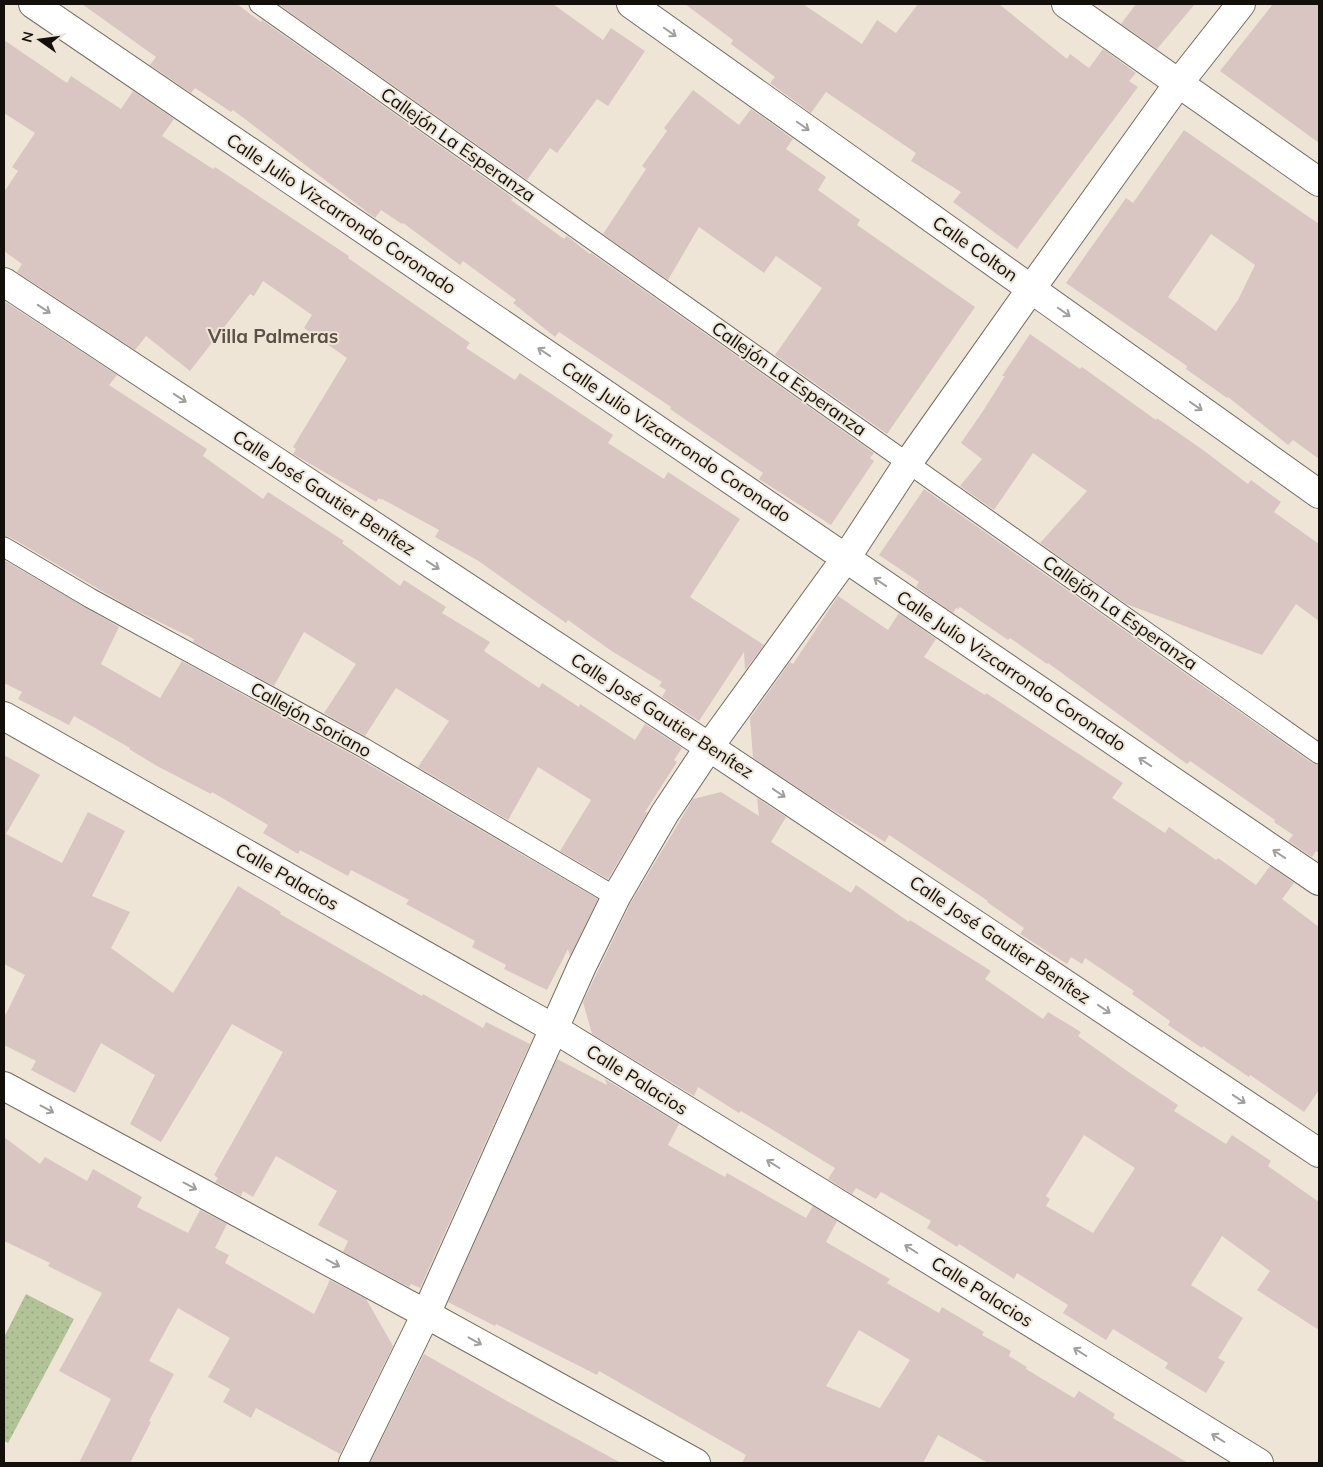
<svg xmlns="http://www.w3.org/2000/svg" width="1323" height="1467" viewBox="0 0 1323 1467" font-family="Mulish,sans-serif">
	<defs>
		<pattern id="grass-dots" width="8" height="8" patternUnits="userSpaceOnUse" patternTransform="scale(1.25)"><rect width="8" height="8" fill="#b2c398"/><path d="M2 2h.1M6 6h.1" fill="none" stroke="#98a682" stroke-width="1.8" stroke-linecap="round"/></pattern>
	</defs>
	<rect width="100%" height="100%" fill="#eee5d6"/>
	<!-- grass -->
	<path fill="url(#grass-dots)" d="M26,1294l48,25 -66,124 -4,-2v-104z"/>
	<!-- building -->
	<g fill="#d9c6c3" fill-rule="evenodd">
		<path d="M82,4h155l24,18 1,-2 251,178 -2,2 53,39 3,-3 23,18 1,-1 283,200 -4,5 4,3 -43,64 -72,-46 4,-6 -93,-64 1,-2 -112,-75 -4,5 -42,-34 3,-3 -53,-39 -3,4 -57,-42 -1,1 -21,-14 -6,8 -142,-108 -2,2 -36,-24 -4,5 -41,-28 6,-8z"/>
		<path d="M278,4h275l50,36 8,-12 34,23 -37,55 -11,-7 -40,54 -7,-5 -23,32z"/>
		<path d="M685,4h118l59,40 15,-24 19,13 22,-29h81l68,55 3,-5 19,14 14,-19 33,24 -7,8 9,6 -121,162 -64,-47 8,-10 -50,-31 5,-8 -90,-61 -15,21 -41,-30 5,-6 -44,-33 2,-4z"/>
		<path d="M1136,4h59l-38,45 -36,-25z"/>
		<path d="M1273,4h46v139l-99,-72z"/>
		<path d="M4,40l63,43 4,-7 50,33 12,-18 41,28 -12,17 51,33 2,-2 134,89 -1,2 122,85 -4,5 49,32 5,-7 93,62 -5,8 56,36 4,-7 72,47 -50,78 74,48 -19,25 -1,-18 -45,69 -37,-24 4,-7 -7,-4 3,-4 -52,-32 -42,-30 -2,3 -89,-63 -42,-23 4,-7 -57,-31 -1,1 -2,-2 -3,4 -83,-48 3,-5 -3,-2 54,-89 -43,-30 8,-13 -49,-34 -9,15 -4,-2 -60,77 -44,-35 -11,14 -118,-78 5,-8 -18,-13v-59l14,-21 -6,-4 23,-34 -31,-20z"/>
		<path d="M693,90l46,35 12,-16 42,30 -7,10 40,28 -8,13 42,30 -3,5 118,82 -88,127 -112,-79 47,-67 -46,-32 -12,17 -65,-46 -31,53 -65,-46 43,-65 -4,-3 25,-35 -3,-3z"/>
		<path d="M1184,130l135,94v235l-26,-19 -5,5 -60,-48 -1,1 -41,-29 1,-3 -121,-83 60,-85 7,5zM1211,234l44,31 -17,35 -22,31 -48,-34z"/>
		<path d="M4,301l113,74 -8,10 98,64 -4,7 60,43 5,-7 76,49 -2,2 58,43 4,-6 42,27 -4,6 48,29 -6,9 55,37 3,-5 37,24 1,-3 55,36 10,-16 37,24 -8,12 3,2 -32,50h3l-40,67 -48,-28 31,-51 -53,-33 -30,53 -90,-53 31,-46 -53,-33 -31,48 -41,-23 32,-49 -52,-32 -30,54 -81,-44 1,-3 -65,-32 -119,-70 -6,-1z"/>
		<path d="M1030,334l50,35 2,-2 74,53 1,-2 46,32 45,34 3,-4 30,22 -7,10 45,32v77l-23,-17 -34,51 -136,-51 -86,-61 47,-52 -54,-38 -39,57 -34,-24 22,-27 -21,-16 22,-32 22,-35h-3z"/>
		<path d="M924,489l388,274 7,2v88l-3,-2 -4,6 -24,-16 5,-6 -19,-13 1,-2 -85,-59 -3,3 -139,-101 -1,1 -37,-26 -2,2 -48,-33 -2,2 -2,-1 -3,5 -37,-26 3,-5 -40,-27z"/>
		<path d="M4,560l115,67 -18,37 59,34 22,-37 176,97 240,141 -28,57 -2,-7 -21,41 -43,-21 2,-4 -34,-18 3,-6 -69,-37 3,-4 -58,-30 -3,6 -48,-26 -2,4 -35,-21 5,-8 -56,-33 -1,2 -54,-28 -28,-17 1,-1 -56,-32 -5,9 -51,-26 4,-7 -18,-9z"/>
		<path d="M838,596l50,34 11,-17 37,26 -12,18 61,38 1,-2 137,90 -11,15 53,35 4,-6 47,33 2,-2 38,27 14,-19 24,17 -12,16 37,28v163l-15,22 -54,-37 -1,2 -46,-31 -1,2 -34,-23 2,-4 -38,-27 2,-3 -49,-33 -3,6 -11,-7 -4,7 -47,-30 4,-6 -37,-26 1,-1 -99,-66 -4,7 -64,-39 -68,-45 -3,-40 40,-56 3,2z"/>
		<path d="M4,755l36,20 -34,59 56,29 26,-51 37,19 -33,65 38,16 -19,36 62,45 65,-107 43,26 -1,2 142,82 1,-2 60,34 3,-6 44,22 -110,244 -9,-4 -2,3 -66,-35 5,-11 -30,-16 19,-34 -61,-35 -23,41 -10,-6 -2,5 -26,-14 3,-4 -4,-3 69,-123 -51,-28 -71,118 -31,-18 25,-49 -54,-32 -26,50 -44,-23 5,-9 -32,-16v-27l21,-43 -21,-11z"/>
		<path d="M721,792l38,24 -2,-18 29,19 -15,25 80,51 5,-8 53,37 1,-2 81,51 -6,8 58,40 5,-7 33,20 -3,4 52,37 48,32 -4,6 52,33 6,-9 39,26 -3,5 51,36v128l-62,-40 13,-19 -48,-35 -31,49 52,33 -25,40 7,4 -19,31 -41,-25 3,-5 -55,-34 -7,11 -43,-27 5,-8 -51,-32 -3,6 -55,-35 -2,3 -30,-19 4,-7 -50,-29 -5,7 -20,-11 -4,6 -24,-15 7,-11 -67,-41 -27,-16 -2,2 -41,-26 -4,9 -102,-62 -9,-32 47,-98 63,-105zM1084,1135l51,33 -42,65 -47,-27 4,-7 -4,-3z"/>
		<path d="M557,1059l50,26 -2,-6 74,45 -11,21 57,32 2,-4 79,45 7,-12 24,15 -11,21 64,37 -3,4 52,30 3,-6 42,25 -2,3 29,16 -2,5 18,11 -1,2 48,29 5,-7 36,23 -2,4 75,45h-200l-50,-28 -15,28h-181l4,-8 -147,-84 -2,4 -101,-51 -1,2 -47,-24zM859,1330l51,30 -30,48 -54,-22z"/>
		<path d="M4,1137l36,27 5,-7 42,24 6,-12 49,28 -5,10 51,26 12,-23 27,14 -12,24 14,7 -4,8 89,51 16,-34 36,19 27,47 -53,108 -84,-46 -5,10 -28,-16 7,-13 -22,-12 22,-39 -52,-30 -29,53 25,13 -25,47 2,1 -21,41h-51l32,-64 -52,-28 43,-78 -54,-27 2,-3 -46,-22z"/>
		<path d="M424,1354l83,47 114,62h-251z"/>
	</g>
	<g fill="none" stroke-linecap="round" stroke-linejoin="round">
		<defs>
			<g id="service">
				<path d="M259,4l1060,750"/>
				<path d="M4,547l86,51 274,150 252,149"/>
			</g>
			<g id="minor">
				<path d="M33,4l1286,877"/>
				<path d="M631,4l688,490"/>
				<path d="M4,282l705,465 610,406"/>
				<path d="M4,716l549,312 706,435"/>
				<path d="M4,1086l422,228 270,149"/>
				<path d="M353,1463l73,-149 156,-348 34,-69 49,-84 44,-66 137,-189 62,-95 123,-174 147,-205 63,-80"/>
			</g>
			<path id="tertiary" d="M1066,4l253,178"/>
		</defs>
		<!-- service casing -->
		<use href="#service" stroke="#756d60" stroke-width="21"/>
		<!-- minor casing -->
		<use href="#minor" stroke="#756d60" stroke-width="30"/>
		<!-- tertiary casing -->
		<use href="#tertiary" stroke="#756d60" stroke-width="30"/>
		<!-- service -->
		<use href="#service" stroke="#fff" stroke-width="19"/>
		<!-- minor -->
		<use href="#minor" stroke="#fff" stroke-width="28"/>
		<!-- tertiary -->
		<use href="#tertiary" stroke="#fff" stroke-width="28"/>
	</g>
	<!-- one-way arrows -->
	<defs><path id="oneway-shaft" d="M-6 0H5M1.5-3L5.5 0L1.5 3" fill="none" stroke-width="1.6" stroke-linecap="round" stroke-linejoin="round" transform="scale(1.25)"/></defs>
	<g stroke="#a19f9d">
		<use href="#oneway-shaft" transform="translate(670 32) rotate(35)"/>
		<use href="#oneway-shaft" transform="translate(803 126) rotate(35)"/>
		<use href="#oneway-shaft" transform="translate(44 309) rotate(33)"/>
		<use href="#oneway-shaft" transform="translate(1064 312) rotate(35)"/>
		<use href="#oneway-shaft" transform="translate(544 352) rotate(-146)"/>
		<use href="#oneway-shaft" transform="translate(180 398) rotate(33)"/>
		<use href="#oneway-shaft" transform="translate(1196 406) rotate(35)"/>
		<use href="#oneway-shaft" transform="translate(433 565) rotate(33)"/>
		<use href="#oneway-shaft" transform="translate(880 582) rotate(-146)"/>
		<use href="#oneway-shaft" transform="translate(1145 762) rotate(-146)"/>
		<use href="#oneway-shaft" transform="translate(779 793) rotate(34)"/>
		<use href="#oneway-shaft" transform="translate(1279 854) rotate(-146)"/>
		<use href="#oneway-shaft" transform="translate(1104 1009) rotate(34)"/>
		<use href="#oneway-shaft" transform="translate(1239 1099) rotate(34)"/>
		<use href="#oneway-shaft" transform="translate(47 1109) rotate(28)"/>
		<use href="#oneway-shaft" transform="translate(773 1164) rotate(-148)"/>
		<use href="#oneway-shaft" transform="translate(190 1186) rotate(28)"/>
		<use href="#oneway-shaft" transform="translate(911 1249) rotate(-148)"/>
		<use href="#oneway-shaft" transform="translate(333 1263) rotate(28)"/>
		<use href="#oneway-shaft" transform="translate(475 1341) rotate(29)"/>
		<use href="#oneway-shaft" transform="translate(1080 1352) rotate(-148)"/>
		<use href="#oneway-shaft" transform="translate(1218 1438) rotate(-148)"/>
	</g>
	<g text-anchor="middle" stroke-width="4" stroke-linejoin="round" paint-order="stroke">
		<!-- street labels -->
		<g font-size="18" fill="#13100b" stroke="#eee5d6">
			<text transform="translate(458 145) rotate(35)" y="6">Callejón La Esperanza</text>
			<text transform="translate(341 214) rotate(34)" y="6">Calle Julio Vizcarrondo Coronado</text>
			<text transform="translate(975 249) rotate(35)" y="6">Calle Colton</text>
			<text transform="translate(789 379) rotate(35)" y="6">Callejón La Esperanza</text>
			<text transform="translate(676 442) rotate(34)" y="6">Calle Julio Vizcarrondo Coronado</text>
			<text transform="translate(324 493) rotate(33)" y="6">Calle José Gautier Benítez</text>
			<text transform="translate(1120 613) rotate(35)" y="6">Callejón La Esperanza</text>
			<text transform="translate(1011 671) rotate(34)" y="6">Calle Julio Vizcarrondo Coronado</text>
			<text transform="translate(662 716) rotate(33)" y="6">Calle José Gautier Benítez</text>
			<text transform="translate(311 720) rotate(29)" y="6">Callejón Soriano</text>
			<text transform="translate(287 877) rotate(30)" y="6">Calle Palacios</text>
			<text transform="translate(1000 940) rotate(34)" y="6">Calle José Gautier Benítez</text>
			<text transform="translate(637 1080) rotate(32)" y="6">Calle Palacios</text>
			<text transform="translate(982 1292) rotate(32)" y="6">Calle Palacios</text>
		</g>
		<!-- neighbourhood labels -->
		<g font-size="19" font-weight="bold" fill="#595145" stroke="#eee5d6">
			<text x="273" y="343">Villa Palmeras</text>
		</g>
	</g>
	<!-- border -->
	<rect width="1323" height="1467" fill="none" stroke="#13100b" stroke-width="10"/>
	<!-- north arrow -->
	<g transform="translate(40 40) rotate(284)" stroke="#eee5d6" stroke-width="4" paint-order="stroke">
	<path d="M0-4L9 19L0 12L-9 19Z" fill="#13100b"/>
	<text y="-8" font-size="14" font-weight="bold" text-anchor="middle" fill="#13100b">N</text>
	</g>
</svg>
